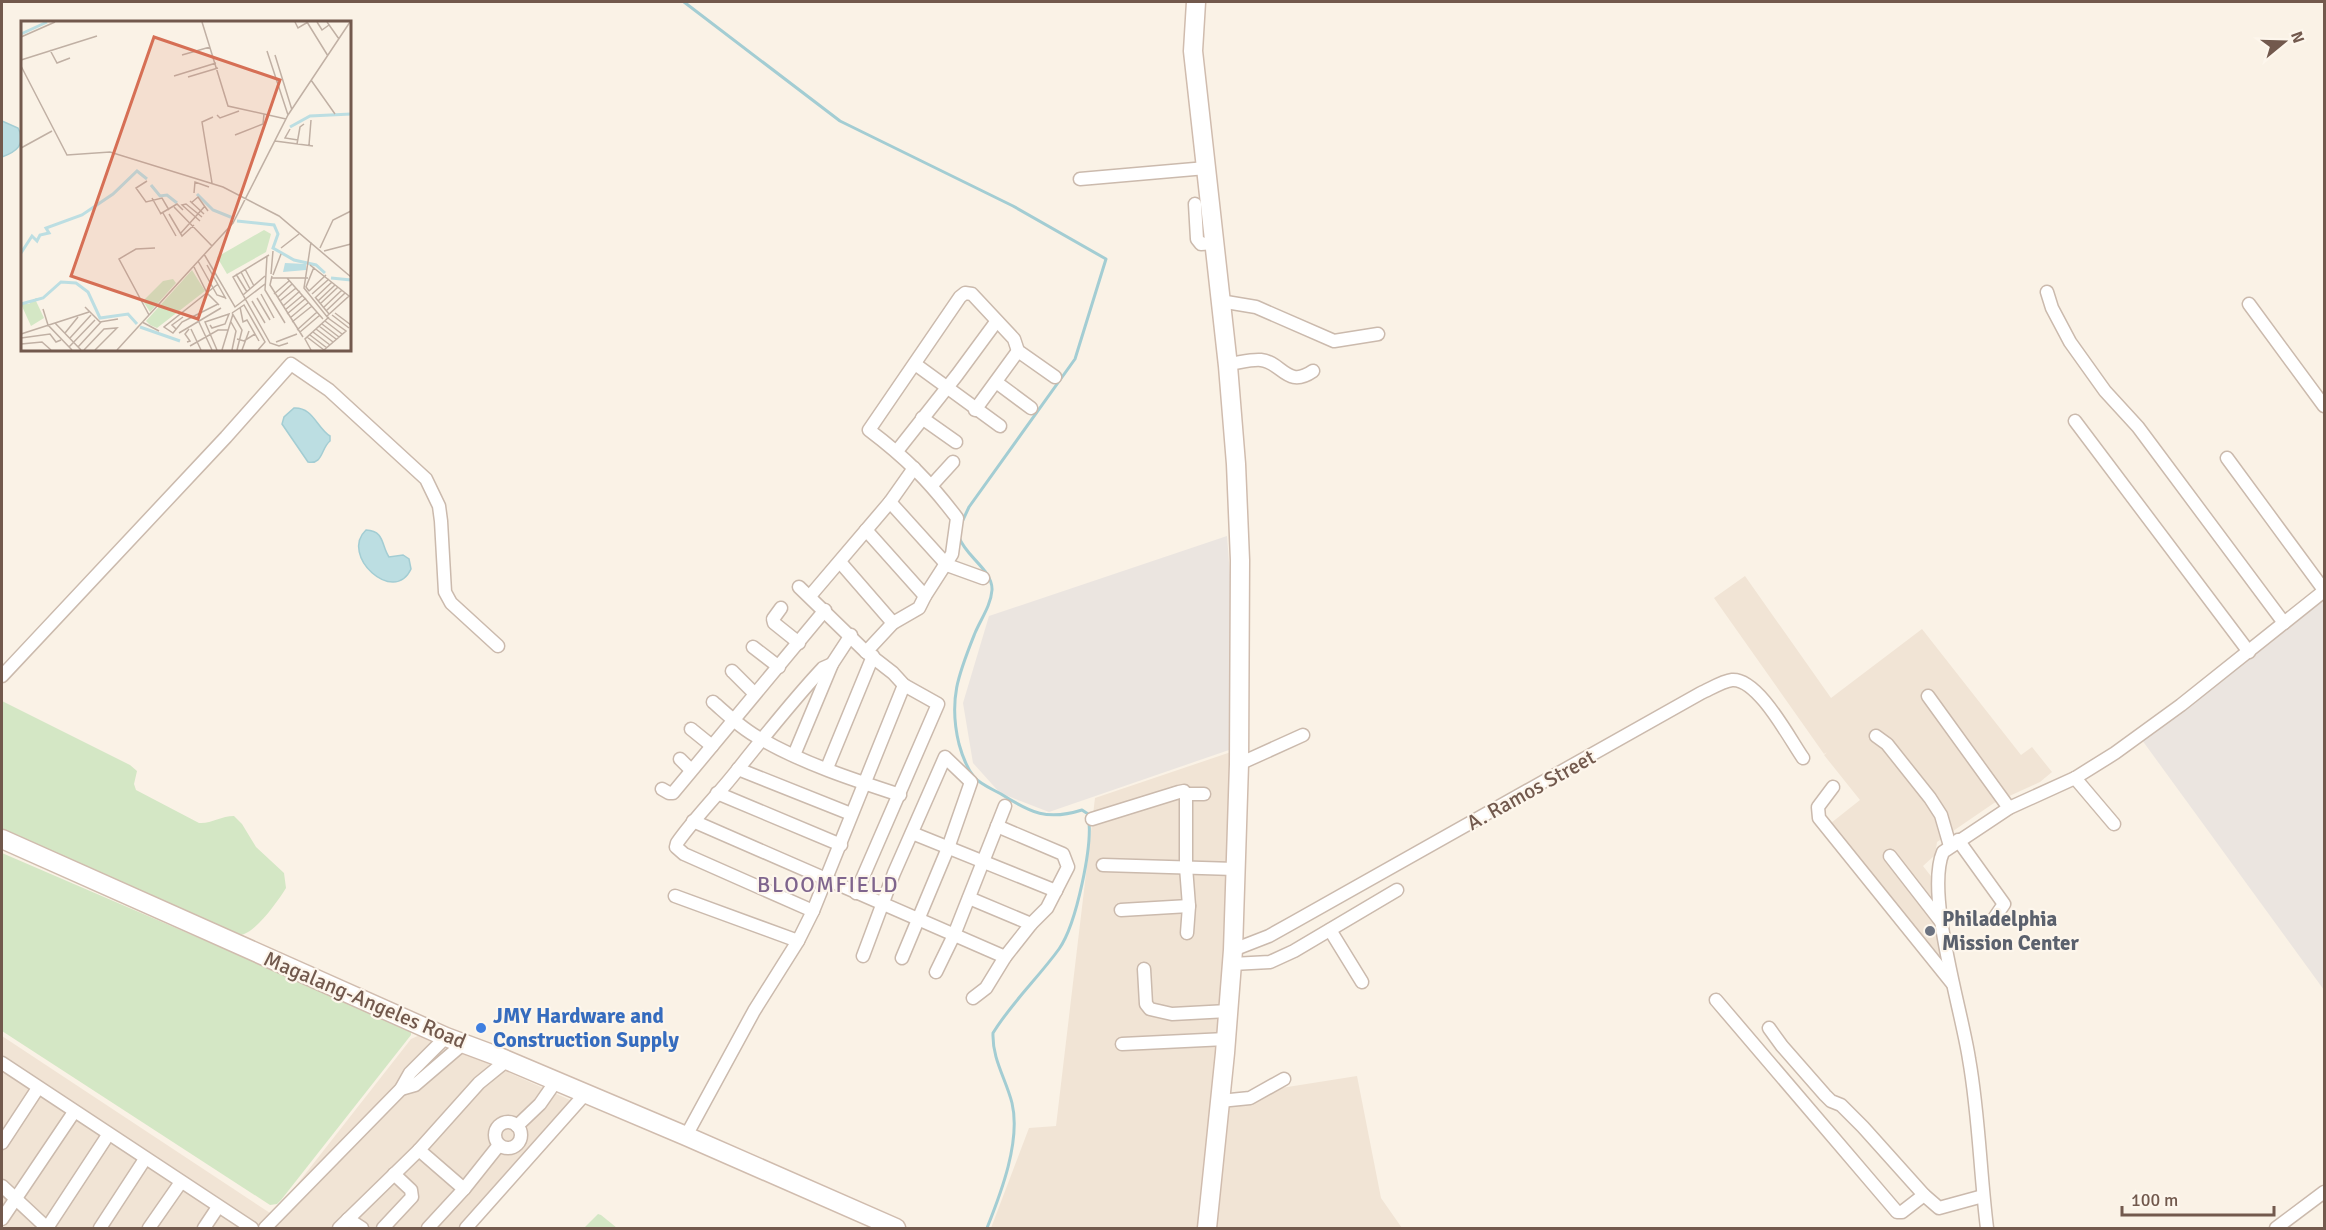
<svg xmlns="http://www.w3.org/2000/svg" width="2326" height="1230" viewBox="0 0 2326 1230" font-family="Signika,sans-serif">
	<rect width="100%" height="100%" fill="#faf2e6"/>
	<!-- residential -->
	<g fill="#f1e4d5">
		<path d="M1745,576l86,122 91,-69 99,126 11,-8 20,25 -12,10 -46,21 -57,39 -2,13 -12,11 15,19 6,77 -113,-139 29,-23 -36,-45 3,-3 -3,2 -110,-156z"/>
		<path d="M1231,752l-3,132 -11,201 -15,143h-211l38,-100 27,-2 39,-328z"/>
		<path d="M422,1034l157,70 -110,124h-467v-192l271,179 138,-176z"/>
		<path d="M1357,1076l24,122 21,30h-193l15,-131z"/>
	</g>
	<!-- industrial -->
	<g fill="#ebe5e0">
		<path d="M1227,536l8,105 -6,109 -180,62 -49,-19 -27,-30 -10,-60 26,-87z"/>
		<path d="M2324,600v390l-182,-250z"/>
	</g>
	<!-- green -->
	<g fill="#d4e7c5">
		<path d="M2,701l128,64 7,6 -3,13 2,6 63,33c12,1 22,-7 35,-7l8,8 14,23 28,26 2,15c-8,13 -31,46 -46,47l-238,-105z"/>
		<path d="M2,853l404,174 5,5v3l-130,165 -4,4 -7,1 -268,-174z"/>
		<path d="M598,1214l3,1 16,13h-33z"/>
	</g>
	<!-- water -->
	<g fill="#bcdee2" stroke="#a3cdd3" stroke-width="1.5">
		<path d="M2,121l16,7c9,16 -2,24 -16,29z"/>
		<path d="M294,408c19,-1 23,20 36,28v5c-9,7 -7,24 -22,21l-26,-38 2,-7z"/>
		<path d="M366,530c19,1 15,15 23,27l14,-2 6,4 2,10c-17,37 -72,-14 -45,-39z"/>
	</g>
	<g fill="none" stroke-linecap="round" stroke-linejoin="round">
		<!-- stream -->
		<g stroke="#a3cdd3" stroke-width="3">
			<path d="M684,2l156,119 173,85 93,53 -31,100 -106,148 -7,15"/>
			<path d="M959,537c6,19 34,33 33,53 -1,15 -11,29 -17,43 -16,40 -27,66 -16,111 3,11 7,23 15,33 6,7 18,12 27,17 30,19 46,27 81,16l6,4c6,29 -12,111 -29,135 -21,29 -47,53 -66,84 -1,26 13,46 19,70 9,38 -11,90 -25,125"/>
		</g>
		<defs>
			<g id="street">
				<path d="M1080,179l126,-11"/>
				<path d="M1195,204l2,35 4,5 13,-1"/>
				<path d="M2047,292l5,16 18,34 35,49 33,36 146,196"/>
				<path d="M1220,301l36,6 78,34 44,-7"/>
				<path d="M2249,304l75,102"/>
				<path d="M915,364l85,62"/>
				<path d="M1227,364c11,-1 24,-5 34,-4 21,2 26,29 52,11"/>
				<path d="M996,382l35,26"/>
				<path d="M975,410l43,-59"/>
				<path d="M922,418l34,24"/>
				<path d="M2075,421l174,231"/>
				<path d="M897,451l60,-76 39,-53"/>
				<path d="M2227,458l97,132"/>
				<path d="M932,485l21,-23"/>
				<path d="M890,502l57,63 36,13"/>
				<path d="M866,530l59,66"/>
				<path d="M840,562l53,61"/>
				<path d="M799,587l67,65 27,21 11,12 34,19 -82,189"/>
				<path d="M810,596l80,-94 24,-34"/>
				<path d="M781,608l-8,11 1,4 25,20"/>
				<path d="M753,647l26,20"/>
				<path d="M866,652l27,-29 26,-15 6,-12 27,-42 5,-36c-28,-37 -51,-60 -88,-88l91,-133 5,-4 7,1 42,45 4,12 37,26"/>
				<path d="M732,671l22,22"/>
				<path d="M2,676l224,-239 65,-73 38,26 97,89 13,27 2,15 4,71 6,11 47,43"/>
				<path d="M1928,696l81,112"/>
				<path d="M713,702c15,13 30,28 48,37 41,24 93,41 139,56"/>
				<path d="M691,729l21,17"/>
				<path d="M1876,736l11,8 43,54 11,17 9,31"/>
				<path d="M794,755l38,-91 19,-29"/>
				<path d="M680,759l11,11"/>
				<path d="M1239,764l64,-29"/>
				<path d="M827,768l46,-112"/>
				<path d="M738,769l113,45"/>
				<path d="M2075,778l39,46"/>
				<path d="M1833,787l-15,20 1,11 133,165"/>
				<path d="M662,789l7,4h4l152,-183"/>
				<path d="M717,793l124,52"/>
				<path d="M1186,794h18"/>
				<path d="M1092,819l87,-27 5,-1 2,3v73l3,39 -2,27"/>
				<path d="M693,821l312,136"/>
				<path d="M912,833l144,58"/>
				<path d="M1958,840l46,64 -11,16"/>
				<path d="M1890,856l52,67"/>
				<path d="M1103,865l132,4"/>
				<path d="M675,896l123,45"/>
				<path d="M969,898l62,26"/>
				<path d="M1121,910l68,-4"/>
				<path d="M813,911l-129,-57 -8,-7 1,-4c19,-27 42,-49 62,-75 27,-34 54,-68 84,-100l9,-4"/>
				<path d="M1330,930l32,52"/>
				<path d="M1233,950l36,-14 25,-14 407,-229c9,-4 22,-12 31,-13 26,-2 57,58 71,78"/>
				<path d="M863,956l31,-83 51,-116 26,25 -23,66 -46,110"/>
				<path d="M1232,964l38,-2 24,-11 103,-61"/>
				<path d="M1144,969l2,35 4,5 22,5 56,-3"/>
				<path d="M936,972l18,-37 51,-129"/>
				<path d="M973,998l13,-10 19,-31 26,-33 16,-16 21,-41 -5,-13 -66,-28"/>
				<path d="M1716,1000l181,212h5l22,-17 15,13 44,-12"/>
				<path d="M1769,1028l13,18 43,49 6,6 10,4 22,22 61,68"/>
				<path d="M1122,1044l104,-5"/>
				<path d="M2,1063l250,165"/>
				<path d="M401,1089l14,-4 49,-42"/>
				<path d="M1220,1101l30,-3 34,-19"/>
				<circle cx="508" cy="1135" r="13"/>
				<path d="M517,1126l23,-22 16,-23"/>
				<path d="M686,1136l68,-125 44,-70 15,-30 91,-226"/>
				<path d="M2,1143l36,-55"/>
				<path d="M419,1150l45,39"/>
				<path d="M2,1186l45,42"/>
				<path d="M2,1219l72,-107"/>
				<path d="M348,1219l14,9"/>
				<path d="M47,1228l61,-93"/>
				<path d="M100,1228l45,-69"/>
				<path d="M149,1228l32,-46"/>
				<path d="M204,1228l14,-21"/>
				<path d="M265,1228l136,-139 9,-16 36,-36"/>
				<path d="M339,1228l80,-78 60,-67 27,-22"/>
				<path d="M383,1228l29,-31 -1,-7 -17,-16"/>
				<path d="M428,1228l36,-39 35,-44"/>
				<path d="M466,1228l120,-135"/>
				<path d="M1987,1228c-7,-56 -8,-113 -18,-169 -7,-48 -44,-165 -26,-207l66,-44 66,-30 40,-25 66,-48 143,-114"/>
				<path d="M2276,1228l48,-36"/>
			</g>
			<g id="secondary">
				<path d="M1196,2l-3,49 35,315 8,98 4,96 -1,204 -6,186 -8,103 -18,175"/>
				<path d="M2,839l444,198 51,19 189,80 210,92"/>
			</g>
		</defs>
		<!-- street casing -->
		<use href="#street" stroke="#cbbaad" stroke-width="15"/>
		<!-- secondary casing -->
		<use href="#secondary" stroke="#d0bcae" stroke-width="21"/>
		<!-- street -->
		<use href="#street" stroke="#fff" stroke-width="12"/>
		<!-- secondary -->
		<use href="#secondary" stroke="#fff" stroke-width="18"/>
	</g>
	<!-- markers -->
	<circle fill="#6b7280" stroke="#fdf6ec" stroke-width="2" cx="1930" cy="931" r="6"/>
	<circle fill="#3f7fe0" stroke="#fdf6ec" stroke-width="2" cx="481" cy="1028" r="6"/>
	<g text-anchor="middle" stroke-width="4.5" stroke-linejoin="round" paint-order="stroke">
		<!-- street labels -->
		<g font-size="21" fill="#72594d" stroke="#fdf6ec">
			<text transform="translate(1531 790) rotate(-29)" y="7">A. Ramos Street</text>
			<text transform="translate(365 1000) rotate(23)" y="7">Magalang-Angeles Road</text>
		</g>
		<!-- worship labels -->
		<g font-size="21" font-weight="bold" fill="#5b616d" stroke="#fdf6ec" text-anchor="start">
			<text x="1942" y="926">Philadelphia<tspan x="1942" dy="24">Mission Center</tspan></text>
		</g>
		<!-- shop labels -->
		<g font-size="21" font-weight="bold" fill="#366cbe" stroke="#fdf6ec" text-anchor="start">
			<text x="493" y="1023">JMY Hardware and<tspan x="493" dy="24">Construction Supply</tspan></text>
		</g>
		<!-- neighbourhood labels -->
		<g font-size="22" letter-spacing="1.5" fill="#7f658d" stroke="#fdf6ec">
			<text x="828" y="892">BLOOMFIELD</text>
		</g>
	</g>
	<!-- overview -->
	<g transform="translate(21 21)">
		<rect width="330" height="330" fill="#faf2e6"/>
		<path d="M243,209l7,4 -5,18 -39,22 -10,-17zM171,249l13,21 -48,37 -7,-3 -4,-4zM152,258l3,4 -26,29 -7,-11 20,-20zM15,277h5l-5,3 8,17 -13,8 -10,-22h8z" fill="#d4e7c5"/>
		<path d="M264,242l21,1v6l-23,2z" fill="#bcdee2"/>
		<path fill="none" stroke="#bcdee2" stroke-width="3" d="M0,13l26,-12M269,106l20,-11 41,-2M130,164l9,11 7,-1 10,8M176,173l16,16 20,8M216,200l37,4 4,9 -5,14 21,12 22,5 9,8M0,232l11,-17 5,5 3,-6 9,-2 -3,-5 36,-13 31,-21 24,-23 10,8M310,257l20,2M0,283l22,-6 18,-16 15,1 12,9 12,26 28,-4 9,10M119,306l40,14"/>
		<path fill="none" stroke="#c0b0a4" stroke-width="1.5" d="M181,1l26,84 58,13M274,1l3,6 10,-6M286,1l21,34M296,1l5,8 7,-5M306,1l12,17M0,16l34,-15M29,29l7,13 13,-5M246,30l21,64M161,34l28,-8M254,34l17,55M0,39l76,-24M0,45l46,89 43,-3 113,35 56,29 72,61M153,55l42,-13M167,56l30,-9M290,59l24,34M196,94l3,3 19,-7M269,108l-5,9 13,2M214,114l28,-11 1,-10M254,120l38,5M276,123l3,-17 4,-3M288,124l2,-25M0,127l31,-17M126,160l-11,7 10,14 16,-4 7,12M191,162l-10,-61 11,-5M173,172l1,-11 14,5M131,177l9,16M169,180l14,13M170,182l7,-6 10,14M153,186l38,39M142,192l13,23M139,193l17,-10 6,6M148,193l13,22 12,-11M179,200l-18,-16 4,-1 16,13M159,213l25,-28M290,221l-7,46 24,30 18,13 -22,19M260,227l18,-14M299,227l13,-28 18,-9M303,230l27,-7M183,233l31,53 30,-23M248,234l-36,22 37,66 9,3 9,-3M246,235l-2,34 20,33M177,240l19,34 9,3M186,244l19,34M289,244l39,31 -22,20M173,246l13,26 12,12M224,248l9,17M220,251l9,17M215,253l11,18M250,253l2,-23M252,254l8,-21M251,255l-2,9 33,52M250,257h37M266,257l36,41M197,263l-54,43 9,6 9,-11 36,-18M288,270l-3,-4 8,-20M288,270l17,-16M240,273l13,24M253,273l15,-13M291,273l17,-15M222,274l22,-19M257,276l14,-13M294,276l14,17M236,277l13,22M294,277l17,-16M231,280l13,22M259,280l16,-13M297,280l17,-16M299,283l18,-17M262,285l17,-15M64,286l15,15 18,-3M219,286l3,15 4,-2 12,21M302,287l19,-18M22,288l5,16 24,25M264,289l18,-15M305,290l19,-18M211,292l12,-8 21,37 -7,8M211,292l10,17 -5,20M314,292l16,12M266,293l19,-16M128,294l-30,-56 17,-10 19,-1M311,294l17,13M269,297l19,-16M177,299l14,30M304,300l17,13M121,301l17,9M210,301l5,9 -4,19M271,301l20,-16M34,302l26,27M301,303l17,13M189,304l2,3 13,-4 4,-10 -24,8 12,28M298,305l17,13M155,308l-4,-4 11,-8M170,308l10,21M295,308l17,13M276,309l20,-18M279,311l20,-17M292,311l17,13M44,312l13,-16M158,312l42,-25M0,313l68,-22M289,314l17,13M286,316l17,13M0,317l29,-4 6,8 5,-2M49,317l21,-23M216,318l7,2 11,-7M166,321l3,-1 -5,-7 4,-5M255,321l21,-8M0,323l21,-2 9,8M169,325l28,-16h10M48,326l26,-27M57,326l23,-25M63,329l20,-21 13,-1 -22,22M96,329l116,-127 55,-108 62,-93M201,329l11,-36M221,329l7,-19M290,329l-6,-11 24,-22"/>
		<path fill="#d66f55" fill-opacity="0.15" stroke="#d66f55" stroke-width="3" d="M133,16l126,43 -82,239 -127,-43z"/>
		<rect width="330" height="330" fill="none" stroke="#72594d" stroke-width="3"/>
	</g>
	<!-- border -->
	<rect width="2326" height="1230" fill="none" stroke="#72594d" stroke-width="6"/>
	<!-- north arrow -->
	<g transform="translate(2284 42) rotate(71)" stroke="#fdf6ec" stroke-width="4.5" paint-order="stroke">
	<path d="M0-4.5L10 22L0 15L-10 22Z" fill="#72594d"/>
	<text y="-9" font-size="16" font-weight="bold" text-anchor="middle" fill="#72594d">N</text>
	</g>
	<!-- scale -->
	<path d="M2122 1206v9h152v-9" fill="none" stroke="#72594d" stroke-width="3"/>
	<text x="2131" y="1206" font-size="18" fill="#72594d" stroke="#fdf6ec" stroke-width="4.5" paint-order="stroke">100 m</text>
</svg>
